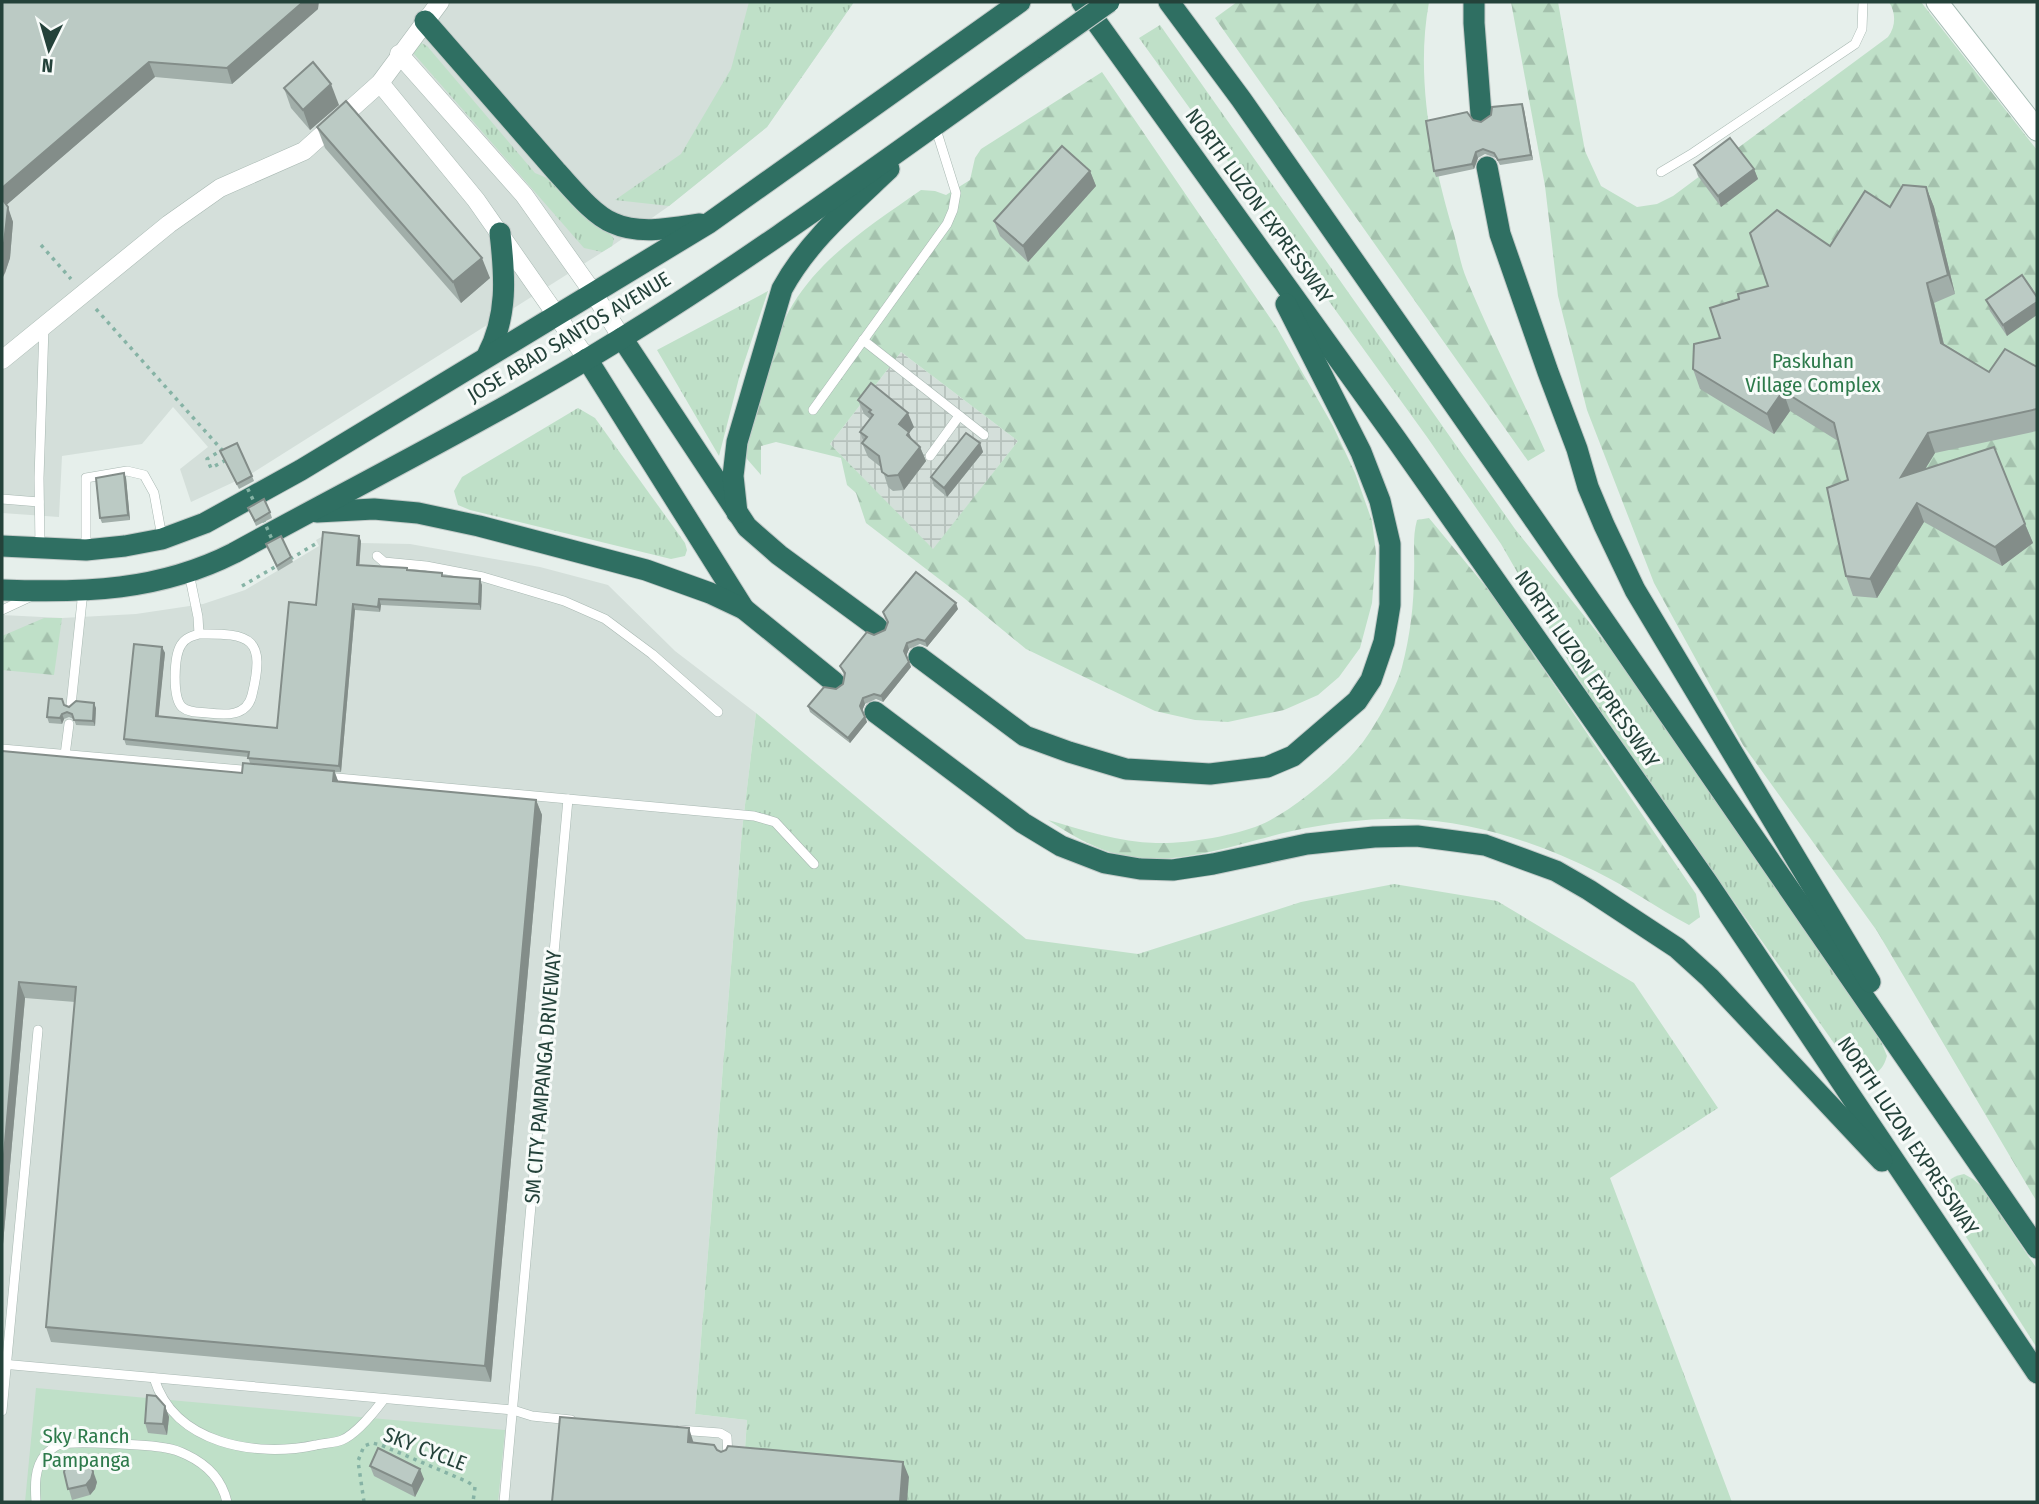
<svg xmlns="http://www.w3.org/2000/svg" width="2039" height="1504" viewBox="0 0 2039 1504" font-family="'Fira Sans Condensed',sans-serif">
	<defs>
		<pattern id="industrial-grid" width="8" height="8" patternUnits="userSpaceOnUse" patternTransform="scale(1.75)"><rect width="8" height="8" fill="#d4dfda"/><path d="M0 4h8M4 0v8" fill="none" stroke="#b6c1bc"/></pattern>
		<pattern id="grass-tufts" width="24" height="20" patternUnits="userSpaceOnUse" patternTransform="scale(1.75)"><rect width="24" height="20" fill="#bfe0c8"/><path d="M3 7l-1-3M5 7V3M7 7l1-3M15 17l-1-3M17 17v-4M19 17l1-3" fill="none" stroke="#a4c1ad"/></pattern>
		<pattern id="forest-firs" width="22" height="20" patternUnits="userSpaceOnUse" patternTransform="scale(1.75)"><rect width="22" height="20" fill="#bfe0c8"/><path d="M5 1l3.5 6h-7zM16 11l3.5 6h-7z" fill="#a4c1ad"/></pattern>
	</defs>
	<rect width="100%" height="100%" fill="#e6efeb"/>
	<!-- built -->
	<g fill="#d4dfda">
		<path d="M2,2h852l-87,125 -98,79 -57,40 -361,228 -60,28 -11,-33 28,-22 -35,-40 -31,37 -80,12 -3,61 -57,-4z"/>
		<path d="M327,534l30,1 4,8 49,1 130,23 68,18 67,66 81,62 -14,117 -47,584 52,6 -3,42 163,40h-905v-887l60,3 74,-4 67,-10 42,-14 74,-44 -3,-6z"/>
	</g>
	<!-- industrial -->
	<path fill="url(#industrial-grid)" d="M901,352l117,89 -85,109 -103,-106z"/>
	<!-- grass -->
	<g fill="url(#grass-tufts)">
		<path d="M749,2h105l-87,125 -98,79 -54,-6 66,-46 50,-85z"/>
		<path d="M1160,25l355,504 109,137 254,368 9,22c-4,13 -8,17 -21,20l-14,-9 -16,-21 -227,-321 -31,-47 -77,-134 -74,-107 -288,-399z"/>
		<path d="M420,42l7,4 108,127c27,9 41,35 62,53 6,5 13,6 17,13l-2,7 -10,6 -18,-4 -170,-194 -2,-6z"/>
		<path d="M768,291l-29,87 -20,78 -62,-106z"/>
		<path d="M578,408l17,10 90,125 2,7 -2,6 -14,3 -201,-49 -12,-5 -4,-14 8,-14z"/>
		<path d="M756,713l270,226 112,15 163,-52 93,-18 103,17 137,82 84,125 -108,70 122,324h-825l-163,-39 3,-43 -52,-6 47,-584z"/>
		<path d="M1964,1174l9,5 8,7 56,83v79l-92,-144c-3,-16 1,-27 19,-30z"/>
	</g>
	<!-- forest -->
	<g fill="url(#forest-firs)" fill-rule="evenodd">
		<path d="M1237,2h192c-14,76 3,158 25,232 4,15 7,32 13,46 24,58 53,113 78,171l-17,10 -313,-443z"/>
		<path d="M1511,2h47l27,149 16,35 36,21 20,-3 16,-8 215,-159c8,-11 8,-24 1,-35h32l116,148v1052l-160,-271 -134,-186 -89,-162 -67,-173 -29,-114 -13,-110z"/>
		<path d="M1102,72l175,256 56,98 22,47 17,48 4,32 -4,50 -12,45 -21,29 -21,18 -34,15 -56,12 -33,-2 -40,-9 -129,-62 -62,-51 -98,-75 -10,-30 -9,-8 -6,-27 -65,-16 -15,4v29l-14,-16 -4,-12c13,-41 28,-108 50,-143 31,-50 81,-81 128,-114l14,1 11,4 24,-15 5,-22 6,-9zM901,352l117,89 -85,108 -103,-105z"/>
		<path d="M1429,518l67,81 200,295 4,23 -11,8c-32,-17 -61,-38 -92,-53 -57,-29 -125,-51 -189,-53 -39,-1 -78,4 -116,12 -53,12 -120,38 -173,24 -26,-7 -49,-21 -71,-35 35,10 71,22 108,23 30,1 77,-7 104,-18 32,-13 82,-56 103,-83 14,-19 33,-53 39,-75 8,-31 12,-62 12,-94 1,-19 -2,-35 3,-53z"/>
		<path d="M44,618h18l-8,57 -52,-5v-34z"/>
	</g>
	<!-- green -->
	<path fill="#bfe0c8" d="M36,1388l469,42 -7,72h-473z"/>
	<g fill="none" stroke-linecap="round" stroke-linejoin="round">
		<defs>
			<g id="lane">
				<path d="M1661,172l32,-19 162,-109 7,-15 1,-27"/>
				<path d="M863,340l121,95"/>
				<path d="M813,410l134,-186 6,-14 3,-17 -21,-67"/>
				<path d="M930,456l29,-40"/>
				<path d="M2,499l37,3"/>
				<path d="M40,547l-1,-69 5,-151"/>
				<path d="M86,550v-72l41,-7 17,4 10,18 8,44"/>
				<path d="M377,556l7,6 42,4 57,11 81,24 41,18 47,35 66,58"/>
				<path d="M189,573l9,44 1,17c-7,2 -14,4 -18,11 -7,11 -9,52 1,62 7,6 17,5 26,6 17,2 39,4 44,-18 14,-57 -1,-62 -53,-61"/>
				<path d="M2,610l30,-14"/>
				<path d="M71,705l12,-114"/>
				<path d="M2,749l251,22"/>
				<path d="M65,755l4,-31"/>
				<path d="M326,777l428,39 21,6 39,42"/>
				<path d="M2,1364l511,46 19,6 39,4"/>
				<path d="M154,1378c20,66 102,80 162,67 8,-2 19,-2 26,-5 14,-6 33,-29 42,-41"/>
				<path d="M2,1411l36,-381"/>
				<path d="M679,1430l41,3 7,4 1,21"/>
				<path d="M36,1502c-1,-15 -2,-34 9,-47 3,-3 9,-8 13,-10 12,-5 93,0 108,3 7,1 15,4 21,7 21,10 35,25 40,47"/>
				<path d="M504,1502l64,-703"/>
			</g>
			<g id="street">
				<path d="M399,54l125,141 70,99 28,44"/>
				<path d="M380,83l96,117 111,159"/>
				<path d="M2,360l167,-136 51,-36 84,-37 76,-68 60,-81"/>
			</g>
			<path id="secondary" d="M1937,2l100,128"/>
			<g id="highway">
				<path d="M1082,2l314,437 311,443 330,491"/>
				<path d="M1169,2l72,97 295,423 501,726"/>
				<path d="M1474,2v21l7,91"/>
				<path d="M425,21l131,150c15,16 37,44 57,52 26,12 60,5 87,1"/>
				<path d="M1487,167l13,67 48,138 29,77 11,38 16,38 31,65 235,392"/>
				<path d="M622,338l125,189 32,28 98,72"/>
				<path d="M487,356c21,-40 18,-80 13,-123"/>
				<path d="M587,359l157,250"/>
				<path d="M317,512l57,-3 44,4 61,13 167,44 64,23 34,16 90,73"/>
				<path d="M737,513l-4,-37 4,-34 45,-153c26,-48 68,-83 107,-120"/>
				<path d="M2,546l84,4 39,-4 37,-7 43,-16 96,-53 408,-247 311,-221"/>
				<path d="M2,590c82,3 157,1 232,-37 129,-71 262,-137 388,-215 145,-89 282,-192 422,-290"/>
				<path d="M919,657l106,79 44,16 57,17 84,5 57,-7 26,-11 64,-55 14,-21 13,-38 6,-37v-61l-10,-43 -19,-49 -75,-148"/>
				<path d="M875,712l148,111 38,23 44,17 35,6 33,1 40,-6 94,-20 67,-7 43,-1 68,9 71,26 33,19 88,58 33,30 172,183"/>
			</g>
		</defs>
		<!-- lane casing -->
		<use href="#lane" stroke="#a8b8b2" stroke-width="10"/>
		<!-- street casing -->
		<use href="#street" stroke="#a8b8b2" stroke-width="19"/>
		<!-- secondary casing -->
		<use href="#secondary" stroke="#a4bbb3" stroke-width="23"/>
		<!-- highway casing -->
		<use href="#highway" stroke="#c2cac8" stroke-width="23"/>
		<!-- path -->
		<g stroke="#86b3a5" stroke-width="3.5" stroke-dasharray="3.5 5" stroke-linecap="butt">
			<path d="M41,245l30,34"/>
			<path d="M96,309l126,141 -15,9 4,9 15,-8"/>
			<path d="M290,559l27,-16"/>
			<path d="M242,586l38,-22"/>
			<path d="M364,1502l-6,-41 6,-15 8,-3 9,2 87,37 7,5 -2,15"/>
		</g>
		<!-- lane -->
		<use href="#lane" stroke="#fff" stroke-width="9"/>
		<!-- street -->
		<use href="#street" stroke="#fff" stroke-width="18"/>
		<!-- secondary -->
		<use href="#secondary" stroke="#fff" stroke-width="21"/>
		<!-- highway -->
		<use href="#highway" stroke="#2f6f62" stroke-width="21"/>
		<defs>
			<path id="highway-bridge" d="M1044,48l65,-46"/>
		</defs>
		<!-- highway-bridge casing -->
		<use href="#highway-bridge" stroke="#c2cac8" stroke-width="23" stroke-linecap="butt"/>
		<!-- path-bridge -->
		<g stroke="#86b3a5" stroke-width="3.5" stroke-dasharray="3.5 5" stroke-linecap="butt">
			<path d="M244,481l12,25"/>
			<path d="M263,519l11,25"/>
		</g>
		<!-- highway-bridge -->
		<use href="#highway-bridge" stroke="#2f6f62" stroke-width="21"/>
	</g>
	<!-- wall -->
	<g fill="#a1aea9">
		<path d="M2,2l316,7 -86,75 -77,-7 -149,128 7,17 -3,36 -5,15z"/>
		<path d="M284,88l55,17 -29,25 -19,-22z"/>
		<path d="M1522,104l11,56 -33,5 -4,-7 -11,-4 -7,4 -4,11 -38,8 -2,-6 39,-51 8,2z"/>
		<path d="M317,127l173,151 -29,25 -136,-155z"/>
		<path d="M1694,165l60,4 4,10 -37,28 -23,-31z"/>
		<path d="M1090,171l6,15 -68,76 -28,-26 -6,-15z"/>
		<path d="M1926,187l8,20 21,87 -21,9 10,41 45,28 48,-5v64l-102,22 -10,16 100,55 8,19 -31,23 -78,-44 -47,76 -24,-2 -7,-20 2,-96 -10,-39 -48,-30 -16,23 -74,-45 -7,-20 27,-31 19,-39 29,-13 122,-79z"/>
		<path d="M2037,297l-30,39 -17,-25 -4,-11z"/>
		<path d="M858,400l56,27 -5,6 3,6 8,8 6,14 -22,29 -11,1 -5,-4 -6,-19 -14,-11 -6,-14 1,-2 -3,-9 10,-13 -6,-5z"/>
		<path d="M980,443l3,9 -36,45 -13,-11 -3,-9z"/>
		<path d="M220,451l32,25 2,5 -15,8z"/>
		<path d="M124,473l2,5 4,42 -28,3 -2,-5z"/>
		<path d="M248,508l22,4 2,6 -16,8z"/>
		<path d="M361,541l-2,24 83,8 1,3 39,9 -1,25 -100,-5 -1,7 -25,-2 -14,162h-6l3,9 198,19 6,15 -51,567 -440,-40 -5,-15 29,-325 -50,-4 -23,257v-504l240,22 8,-10 -2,-6 -122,-12 -2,-6 38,-92 3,6 -7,64 119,11 39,-123z"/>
		<path d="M266,544l25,13 2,5 -15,9z"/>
		<path d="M958,609l-31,38 -7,-3 -11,5 -3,7 5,11 -28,35 -7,-3 -11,5 -3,7 5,11 -17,21 -40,-31 -2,-6 35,-22 1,-9 -4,-9 34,-31z"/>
		<path d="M64,705l5,2 27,1 -1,18 -19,-1 -2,-6 -5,-2 -5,2 -2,5 -13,-1 -2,-6z"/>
		<path d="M165,1406l4,11 -2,18 -19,-2 -3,-10z"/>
		<path d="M370,1466l54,13 -9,18 -41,-21z"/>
		<path d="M64,1472l33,10 -2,7 -5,6 -18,5z"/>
	</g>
	<!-- shaded-wall -->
	<g fill="#838d89">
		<path d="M303,2h16l-1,7 -86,75 -5,-16z"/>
		<path d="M149,62l6,15 -152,131 -1,-20z"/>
		<path d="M331,84l8,21 -29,25 -7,-20z"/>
		<path d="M1522,104l2,5 9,51 -2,-5z"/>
		<path d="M1476,152l2,6 -4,11 -2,-5z"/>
		<path d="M1754,169l4,10 -37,28 -3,-11z"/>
		<path d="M1090,171l6,15 -68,76 -5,-16z"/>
		<path d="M1926,187l8,20 21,87 -7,-19z"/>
		<path d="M8,207l5,15 -3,36 -5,15 -3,6v-28z"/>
		<path d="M482,258l8,20 -29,25 -8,-21z"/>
		<path d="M1927,283l7,20 14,59 -7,-19z"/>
		<path d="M2037,302v13l-30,21 -4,-11z"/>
		<path d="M1783,391l7,20 -16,23 -7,-20z"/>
		<path d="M908,413l6,14 -5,6 5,13 -15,-22z"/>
		<path d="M1928,433l7,20 -27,44 -7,-20z"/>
		<path d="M980,443l3,9 -36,45 -3,-9z"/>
		<path d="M920,447l6,14 -22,29 -6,-15z"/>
		<path d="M124,473l2,5 4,42 -2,-5z"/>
		<path d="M1917,503l7,19 -47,76 -7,-19z"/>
		<path d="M2025,524l8,19 -31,23 -7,-19z"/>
		<path d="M359,536l2,5 -2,29 -2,-5z"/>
		<path d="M480,579l2,6 -1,25 -2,-6z"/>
		<path d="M379,599l2,6 -1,7 -2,-5z"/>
		<path d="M956,603l2,6 -31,38 -2,-6z"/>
		<path d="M353,604l2,6 -14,162 -2,-6z"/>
		<path d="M907,643l2,6 -3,7 -2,-5z"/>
		<path d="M162,647l3,6 -7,69 -2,-6z"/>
		<path d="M909,662l2,5 -28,35 -2,-6z"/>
		<path d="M863,698l2,6 -3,7 -2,-5z"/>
		<path d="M94,703l2,5 -1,18 -2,-5z"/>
		<path d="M62,714l2,5 -2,5 -2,-6z"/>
		<path d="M865,717l2,5 -17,21 -2,-5z"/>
		<path d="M334,771l6,15 -7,-5z"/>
		<path d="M536,800l6,15 -51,567 -6,-16z"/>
		<path d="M19,982l6,16 -23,257v-78z"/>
		<path d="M165,1406l4,11 -2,18 -4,-11z"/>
		<path d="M689,1428l5,16 -6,-2z"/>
		<path d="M903,1462l6,15 -2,25h-7z"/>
		<path d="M91,1465l6,17 -2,7 -5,6 -4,-10z"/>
		<path d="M420,1469l4,10 -9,18 -3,-11z"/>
	</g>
	<!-- building -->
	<g fill="#bbcac4" stroke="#838d89" stroke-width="2">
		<path d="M2,2h301l-76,66 -78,-6 -147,126z"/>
		<path d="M313,62l18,22 -28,26 -19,-22z"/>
		<path d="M346,101l136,157 -29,24 -136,-155z"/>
		<path d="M1522,104l9,51 -33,5 -4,-7 -11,-4 -7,3 -4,12 -38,7 -8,-50 41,-9 6,8 8,2 10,-7 1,-8z"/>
		<path d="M1730,138l24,31 -36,27 -24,-31z"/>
		<path d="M1062,146l28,25 -67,75 -29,-25z"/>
		<path d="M1903,185l23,2 22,88 -21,8 14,60 48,29 16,-23 32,18v42l-109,24 -27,44 93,-30 31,77 -30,23 -78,-44 -47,76 -24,-3 -19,-88 21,-8 -14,-57 -51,-32 -16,23 -74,-45 1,-25 26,-6 -10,-30 29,-9 -1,-5 30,-8 -18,-53 27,-23 53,36 35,-55 25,16z"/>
		<path d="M2,199l6,8 -4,36 -2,8z"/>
		<path d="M2022,275l15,22v5l-34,23 -17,-25z"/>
		<path d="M871,383l37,30 -9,11 10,8 -2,3 13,12 -22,28 -10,1 -6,-4 -3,-16 -17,-13 5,-6 -7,-5 13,-17 -4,-3 2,-2 -13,-10z"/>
		<path d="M966,433l14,10 -36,45 -13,-11z"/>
		<path d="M237,443l15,33 -15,8 -17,-33z"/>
		<path d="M124,473l4,42 -28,3 -4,-40z"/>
		<path d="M264,499l6,13 -15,9 -7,-13z"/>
		<path d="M323,532l36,4 -2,29 50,3v2l35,3v3l38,3 -1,25 -100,-5 -1,8 -25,-3 -14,162 -91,-8 1,-6 -125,-13 10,-95 28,3 -6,69 121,12 12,-126 27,3z"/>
		<path d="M281,536l10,21 -14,9 -11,-22z"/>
		<path d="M916,572l40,31 -31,38 -7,-2 -11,4 -3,8 5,11 -28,34 -7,-2 -11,4 -3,8 5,11 -17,21 -40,-32 16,-19 12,2 7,-5 2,-11 -5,-7 27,-34 7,3 11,-5 3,-8 -5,-10z"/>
		<path d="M49,698l13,1 2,6 5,2 7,-6 18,2 -1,18 -19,-1 -2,-6 -5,-2 -5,2 -2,4 -13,-1z"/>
		<path d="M2,751l240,22 1,-10 91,8 -1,10 203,19 -51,566 -439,-39 30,-340 -57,-5 -17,195z"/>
		<path d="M147,1395l9,1 9,10 -2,18 -18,-1z"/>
		<path d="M560,1417l129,11 -1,14 26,3 3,5 4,2 5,-2 2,-4 175,16 -3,40h-348z"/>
		<path d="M378,1448l42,21 -8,17 -42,-20z"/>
		<path d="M79,1457l12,8 2,7 -2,7 -5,6 -18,4 -4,-17 2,-7 5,-6z"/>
	</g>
	<g text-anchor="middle" stroke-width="6" stroke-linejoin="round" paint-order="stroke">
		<!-- street labels -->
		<g font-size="21" fill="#24423a" stroke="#f7fbf9">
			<text transform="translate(1259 206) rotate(54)" y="7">NORTH LUZON EXPRESSWAY</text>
			<text transform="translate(569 337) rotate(-31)" y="7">JOSE ABAD SANTOS AVENUE</text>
			<text transform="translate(1587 669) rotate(55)" y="7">NORTH LUZON EXPRESSWAY</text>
			<text transform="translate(543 1077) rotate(-85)" y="7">SM CITY PAMPANGA DRIVEWAY</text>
			<text transform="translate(1908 1136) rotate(56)" y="7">NORTH LUZON EXPRESSWAY</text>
			<text transform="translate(425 1449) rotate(21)" y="7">SKY CYCLE</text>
		</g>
		<!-- park labels -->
		<g font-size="21" fill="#2d7a4b" stroke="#f7fbf9">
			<text x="1813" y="368">Paskuhan<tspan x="1813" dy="24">Village Complex</tspan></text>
			<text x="86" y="1443">Sky Ranch<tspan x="86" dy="24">Pampanga</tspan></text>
		</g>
	</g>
	<!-- border -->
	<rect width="2039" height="1504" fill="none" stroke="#24423a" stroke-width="7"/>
	<!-- north arrow -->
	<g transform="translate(49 49) rotate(185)" stroke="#f7fbf9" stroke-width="5" paint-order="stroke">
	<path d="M0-5L12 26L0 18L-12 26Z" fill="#24423a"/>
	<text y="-10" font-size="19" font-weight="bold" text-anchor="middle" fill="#24423a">N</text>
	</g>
</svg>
